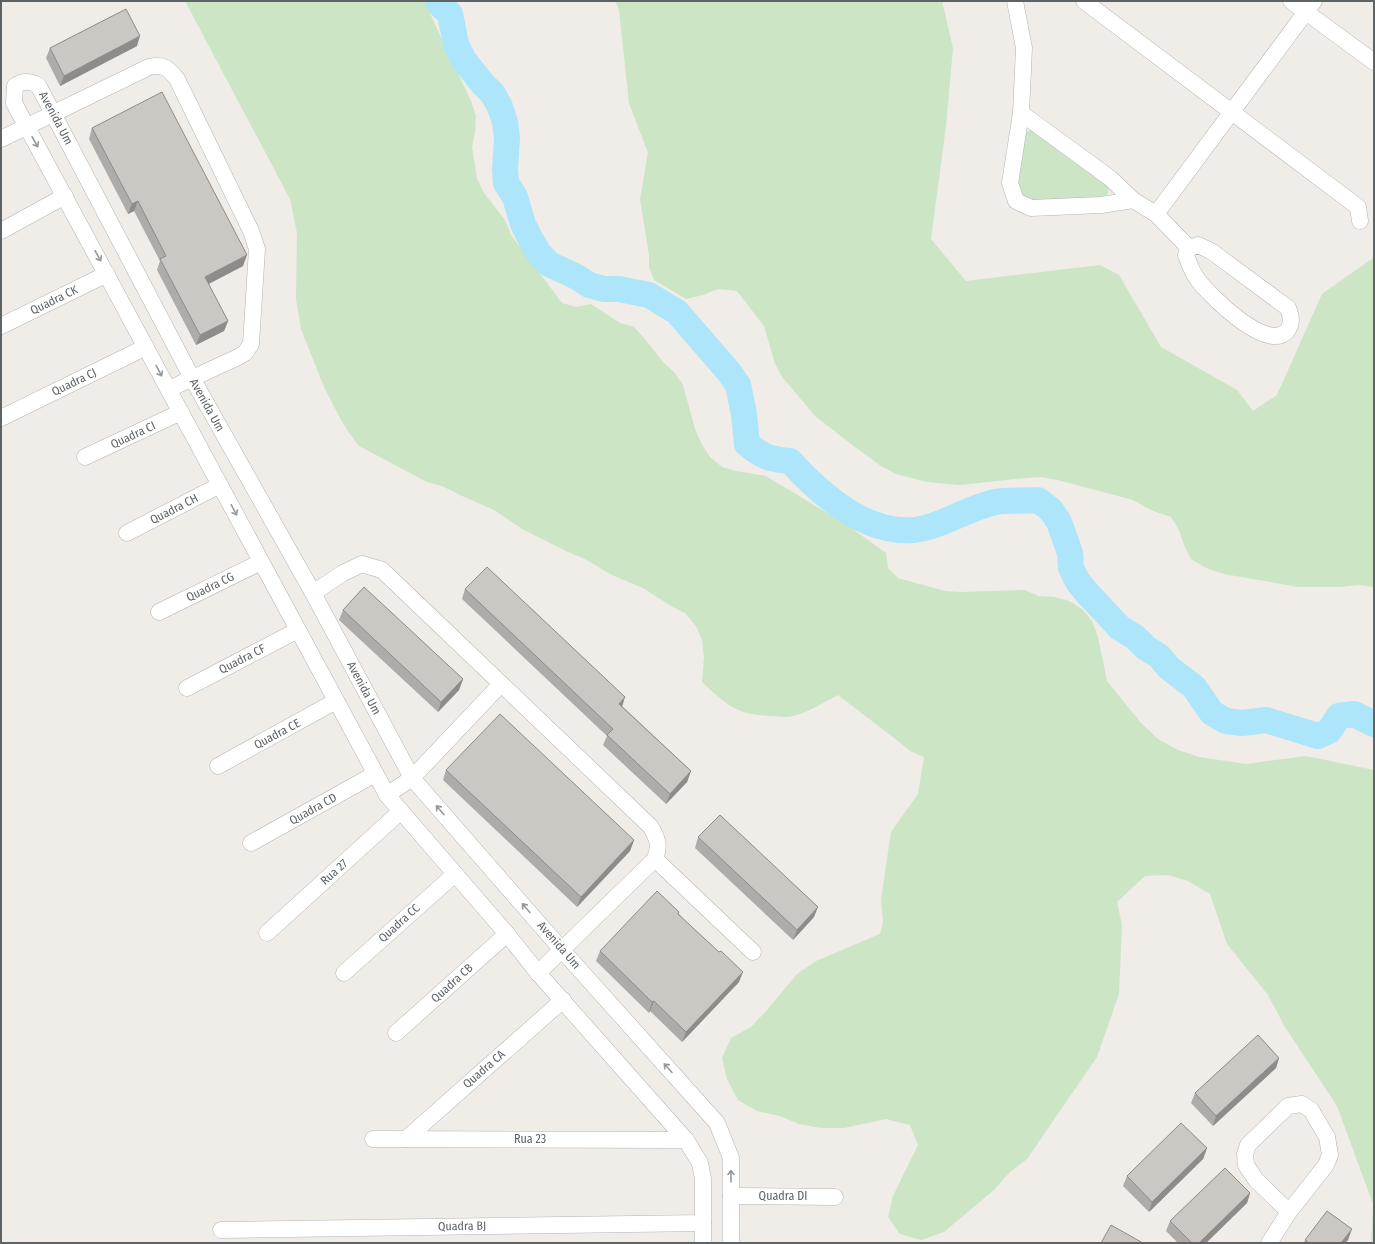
<svg xmlns="http://www.w3.org/2000/svg" width="1375" height="1244" viewBox="0 0 1375 1244" font-family="'Fira Sans Condensed',sans-serif">
	<rect width="100%" height="100%" fill="#f0ece7"/>
	<!-- green -->
	<g fill="#cbe5c5">
		<path d="M185,1h239l47,100 5,15 -1,16 -3,15 5,32 7,14 21,27 6,15 51,68 14,4 15,-3 29,19 14,4 10,11 20,25 11,10 8,12 12,44 6,14 9,14 12,10 14,4 30,5 81,49 39,28 2,15 10,10 47,13 16,1 63,-2 15,6 16,1 14,4 13,8 10,12 6,16 9,44 34,42 17,16 20,11 21,7 47,7 60,-8 68,14v473h-3l2,-39 -36,-98 -52,-79 -17,-32 -41,-51 -17,-50 -22,-13 -20,-6 -23,1 -28,26 5,23 -3,69 -22,63 -70,102 -17,13 -16,18 -50,42 -23,8 -21,-6 -12,-17 5,-21 25,-51 -8,-20 -24,-6 -42,9h-23l-22,-4 -19,-8 -23,-5 -19,-11 -11,-21 -5,-21 9,-20 20,-11 16,-17 30,-36 19,-13 64,-27 3,-12 -2,-22 10,-68 27,-38 6,-37 -14,-6 -12,-10 -60,-46c-14,7 -29,17 -45,21 -6,2 -14,0 -21,0 -36,-1 -45,-11 -70,-34l2,-25 -2,-17 -6,-14 -11,-13 -14,-7 -28,-18 -31,-13 -29,-17 -15,-6 -46,-23 -28,-19 -34,-15 -18,-9 -15,-4 -68,-36 -10,-13 -9,-15 -16,-31 -23,-58 -5,-30 1,-66 -7,-34z"/>
		<path d="M615,1h327l11,47 -7,78 -15,113 35,42 134,-16 19,10 42,72 76,43 16,21 24,-16 45,-101 51,-36 1,-2v331l-15,-2 -20,2h-40l-75,-13 -18,-6 -15,-9 -7,-14 -5,-15 -8,-13 -18,-6 -20,-11 -75,-20 -17,-3 -15,1 -67,7 -32,-3 -31,-8 -15,-8 -26,-19 -40,-31 -10,-12 -22,-26 -8,-14 -11,-38 -27,-35 -19,-2 -15,6 -17,4 -32,-19 -5,-13v-12l-9,-56 8,-46 -19,-50 -10,-93z"/>
		<path d="M1030,130h7l71,55c1,6 0,9 -4,14l-79,1 -9,-15 8,-51z"/>
	</g>
	<g fill="none" stroke-linecap="round" stroke-linejoin="round">
		<!-- river -->
		<path stroke="#ade5fa" stroke-width="26" d="M438,1l1,3 11,10 6,30 7,15 19,24 11,11 7,13 5,15 2,16 -2,31 1,14 9,14 8,27 7,14 8,14 11,12 28,13 12,8 15,4h15l30,6 28,17 52,60 9,13 6,29 3,30c14,12 24,16 43,17 32,35 83,80 135,67 24,-6 46,-21 71,-26 13,-2 29,-1 42,-2l13,10 8,12 11,31 1,15 7,14 11,13 31,33 15,9 11,11 13,8 10,12 25,19 18,26 14,8 16,2 24,-3 52,16 11,-5 10,-15 15,-2 20,10"/>
		<defs>
			<g id="minor">
				<path d="M1015,1l9,47 -3,65 -11,70 6,18 15,7 70,-3 32,-5"/>
				<path d="M1084,1l274,206 2,14"/>
				<path d="M1291,1l83,61"/>
				<path d="M1021,113l89,65 23,22 23,14 33,34"/>
				<path d="M1,139l148,-72c15,-3 19,1 28,12l74,152 6,18 -6,95 -6,9 -9,5 -67,31"/>
				<path d="M1156,214l158,-213"/>
				<path d="M1,231l64,-35"/>
				<path d="M1198,245l13,6 77,57c3,8 5,15 -1,23 -20,22 -78,-36 -89,-51 -6,-8 -9,-16 -12,-25l3,-7z"/>
				<path d="M1,326l106,-52"/>
				<path d="M1,418l145,-71"/>
				<path d="M85,457l96,-45"/>
				<path d="M127,533l93,-48"/>
				<path d="M313,593l30,-20 19,-9 20,6 269,257c7,13 9,18 4,32l-117,114"/>
				<path d="M159,612l102,-50"/>
				<path d="M187,688l111,-58"/>
				<path d="M218,766l118,-65"/>
				<path d="M387,795l25,-17 89,-94"/>
				<path d="M251,843l124,-69"/>
				<path d="M655,859l98,93"/>
				<path d="M267,933l134,-122"/>
				<path d="M344,973l111,-99"/>
				<path d="M396,1033l111,-99"/>
				<path d="M373,1139l313,1"/>
				<path d="M406,1139l157,-139"/>
				<path d="M731,1196l104,1"/>
				<path d="M221,1230l482,-7"/>
				<path d="M703,1243v-64l-3,-16 -14,-23 -148,-167 -31,-39 -120,-139 -373,-692 1,-17c8,-6 15,-5 23,-1l154,293 121,215 99,185 150,172 155,173 14,35v85"/>
				<path d="M1269,1243l20,-31 37,-47 4,-10 -3,-18 -16,-27 -9,-6 -14,2 -40,39 -3,9 1,11 10,15 33,32"/>
			</g>
		</defs>
		<!-- minor casing -->
		<use href="#minor" stroke="#b2b5b8" stroke-width="17"/>
		<!-- minor -->
		<use href="#minor" stroke="#fff" stroke-width="16"/>
	</g>
	<!-- wall -->
	<g fill="#afaba8">
		<path d="M137,46l-77,40 -14,-28 4,-10z"/>
		<path d="M92,128l151,138 -35,18 20,37 -4,10 -28,14 -39,-75 3,-9 -26,-50 -6,3 -39,-75z"/>
		<path d="M465,589l157,117 69,65 -4,11 -21,22 -63,-59 4,-9 -145,-137z"/>
		<path d="M343,610l120,69 -4,11 -21,22 -99,-92z"/>
		<path d="M446,770l188,70 -4,11 -53,56 -134,-127z"/>
		<path d="M698,837l116,80 -21,23 -98,-92z"/>
		<path d="M679,914l60,68 -57,60 -32,-31 -1,2 -53,-52 4,-10z"/>
		<path d="M1279,1058l-3,10 -63,58 -22,-23 4,-10z"/>
		<path d="M1207,1148l-4,11 -54,53 -26,-26 4,-10z"/>
		<path d="M1250,1193l-3,10 -41,40h-28l-12,-12 4,-10z"/>
		<path d="M1305,1240h43l-3,3h-41z"/>
	</g>
	<!-- shaded-wall -->
	<g fill="#8e8b88">
		<path d="M140,36l-3,10 -77,40 4,-10z"/>
		<path d="M138,201l-4,10 -6,3 4,-10z"/>
		<path d="M247,255l-4,11 -42,22 4,-11z"/>
		<path d="M228,321l-4,10 -28,14 4,-10z"/>
		<path d="M463,679l-4,11 -21,22 3,-10z"/>
		<path d="M625,697l-3,10 -3,-3z"/>
		<path d="M691,771l-4,11 -21,22 4,-10z"/>
		<path d="M634,840l-4,11 -53,56 4,-10z"/>
		<path d="M818,907l-4,10 -21,23 4,-10z"/>
		<path d="M743,972l-4,10 -57,60 4,-10z"/>
		<path d="M654,1001l-4,10 -1,2 3,-11z"/>
		<path d="M1279,1058l-3,10 -63,58 3,-10z"/>
		<path d="M1207,1148l-4,11 -54,53 3,-10z"/>
		<path d="M1250,1193l-3,10 -41,40h-7z"/>
		<path d="M1352,1229l-4,11 -3,3h-4z"/>
	</g>
	<!-- building -->
	<g fill="#cbc7c3" stroke="#8e8b88">
		<path d="M126,9l14,27 -76,40 -14,-28z"/>
		<path d="M162,92l85,163 -42,22 23,44 -28,14 -40,-76 6,-3 -28,-55 -6,3 -40,-76z"/>
		<path d="M487,567l138,130 -6,7 72,67 -21,23 -63,-59 6,-6 -148,-140z"/>
		<path d="M364,587l99,92 -22,23 -98,-92z"/>
		<path d="M500,714l134,126 -53,57 -135,-127z"/>
		<path d="M720,815l98,92 -21,23 -99,-93z"/>
		<path d="M657,891l22,21 -1,2 41,38 2,-1 22,21 -57,60 -32,-31 -2,1 -52,-51z"/>
		<path d="M1258,1035l21,23 -63,58 -21,-23z"/>
		<path d="M1181,1123l26,25 -55,54 -25,-26z"/>
		<path d="M1225,1168l25,25 -51,50h-7l-22,-22z"/>
		<path d="M1327,1211l25,18 -11,14h-32l-4,-3z"/>
		<path d="M1111,1225l32,18h-42z"/>
	</g>
	<!-- one-way arrows -->
	<defs><path id="oneway-shaft" d="M-6 0H5M1.5-3L5.5 0L1.5 3" fill="none" stroke-width="1.6" stroke-linecap="round" stroke-linejoin="round"/></defs>
	<g stroke="#969a9c">
		<use href="#oneway-shaft" transform="translate(35 142) rotate(61)"/>
		<use href="#oneway-shaft" transform="translate(98 256) rotate(61)"/>
		<use href="#oneway-shaft" transform="translate(159 371) rotate(62)"/>
		<use href="#oneway-shaft" transform="translate(234 510) rotate(62)"/>
		<use href="#oneway-shaft" transform="translate(440 810) rotate(-131)"/>
		<use href="#oneway-shaft" transform="translate(526 908) rotate(-131)"/>
		<use href="#oneway-shaft" transform="translate(668 1068) rotate(-132)"/>
		<use href="#oneway-shaft" transform="translate(731 1176) rotate(-90)"/>
	</g>
	<g text-anchor="middle" stroke-width="3" stroke-linejoin="round" paint-order="stroke">
		<!-- street labels -->
		<g font-size="12" fill="#5e6366" stroke="#fff">
			<text transform="translate(56 118) rotate(62)" y="4">Avenida Um</text>
			<text transform="translate(54 300) rotate(-26)" y="4">Quadra CK</text>
			<text transform="translate(74 382) rotate(-26)" y="4">Quadra CJ</text>
			<text transform="translate(207 405) rotate(61)" y="4">Avenida Um</text>
			<text transform="translate(133 435) rotate(-25)" y="4">Quadra CI</text>
			<text transform="translate(174 509) rotate(-27)" y="4">Quadra CH</text>
			<text transform="translate(210 587) rotate(-26)" y="4">Quadra CG</text>
			<text transform="translate(242 659) rotate(-27)" y="4">Quadra CF</text>
			<text transform="translate(364 688) rotate(62)" y="4">Avenida Um</text>
			<text transform="translate(277 734) rotate(-28)" y="4">Quadra CE</text>
			<text transform="translate(313 809) rotate(-29)" y="4">Quadra CD</text>
			<text transform="translate(334 872) rotate(-42)" y="4">Rua 27</text>
			<text transform="translate(399 923) rotate(-42)" y="4">Quadra CC</text>
			<text transform="translate(559 945) rotate(49)" y="4">Avenida Um</text>
			<text transform="translate(452 983) rotate(-42)" y="4">Quadra CB</text>
			<text transform="translate(484 1069) rotate(-41)" y="4">Quadra CA</text>
			<text x="530" y="1143">Rua 23</text>
			<text x="783" y="1200">Quadra DI</text>
			<text transform="translate(462 1226) rotate(-1)" y="4">Quadra BJ</text>
		</g>
	</g>
	<!-- border -->
	<rect width="1375" height="1244" fill="none" stroke="#5e6366" stroke-width="4"/>
</svg>
